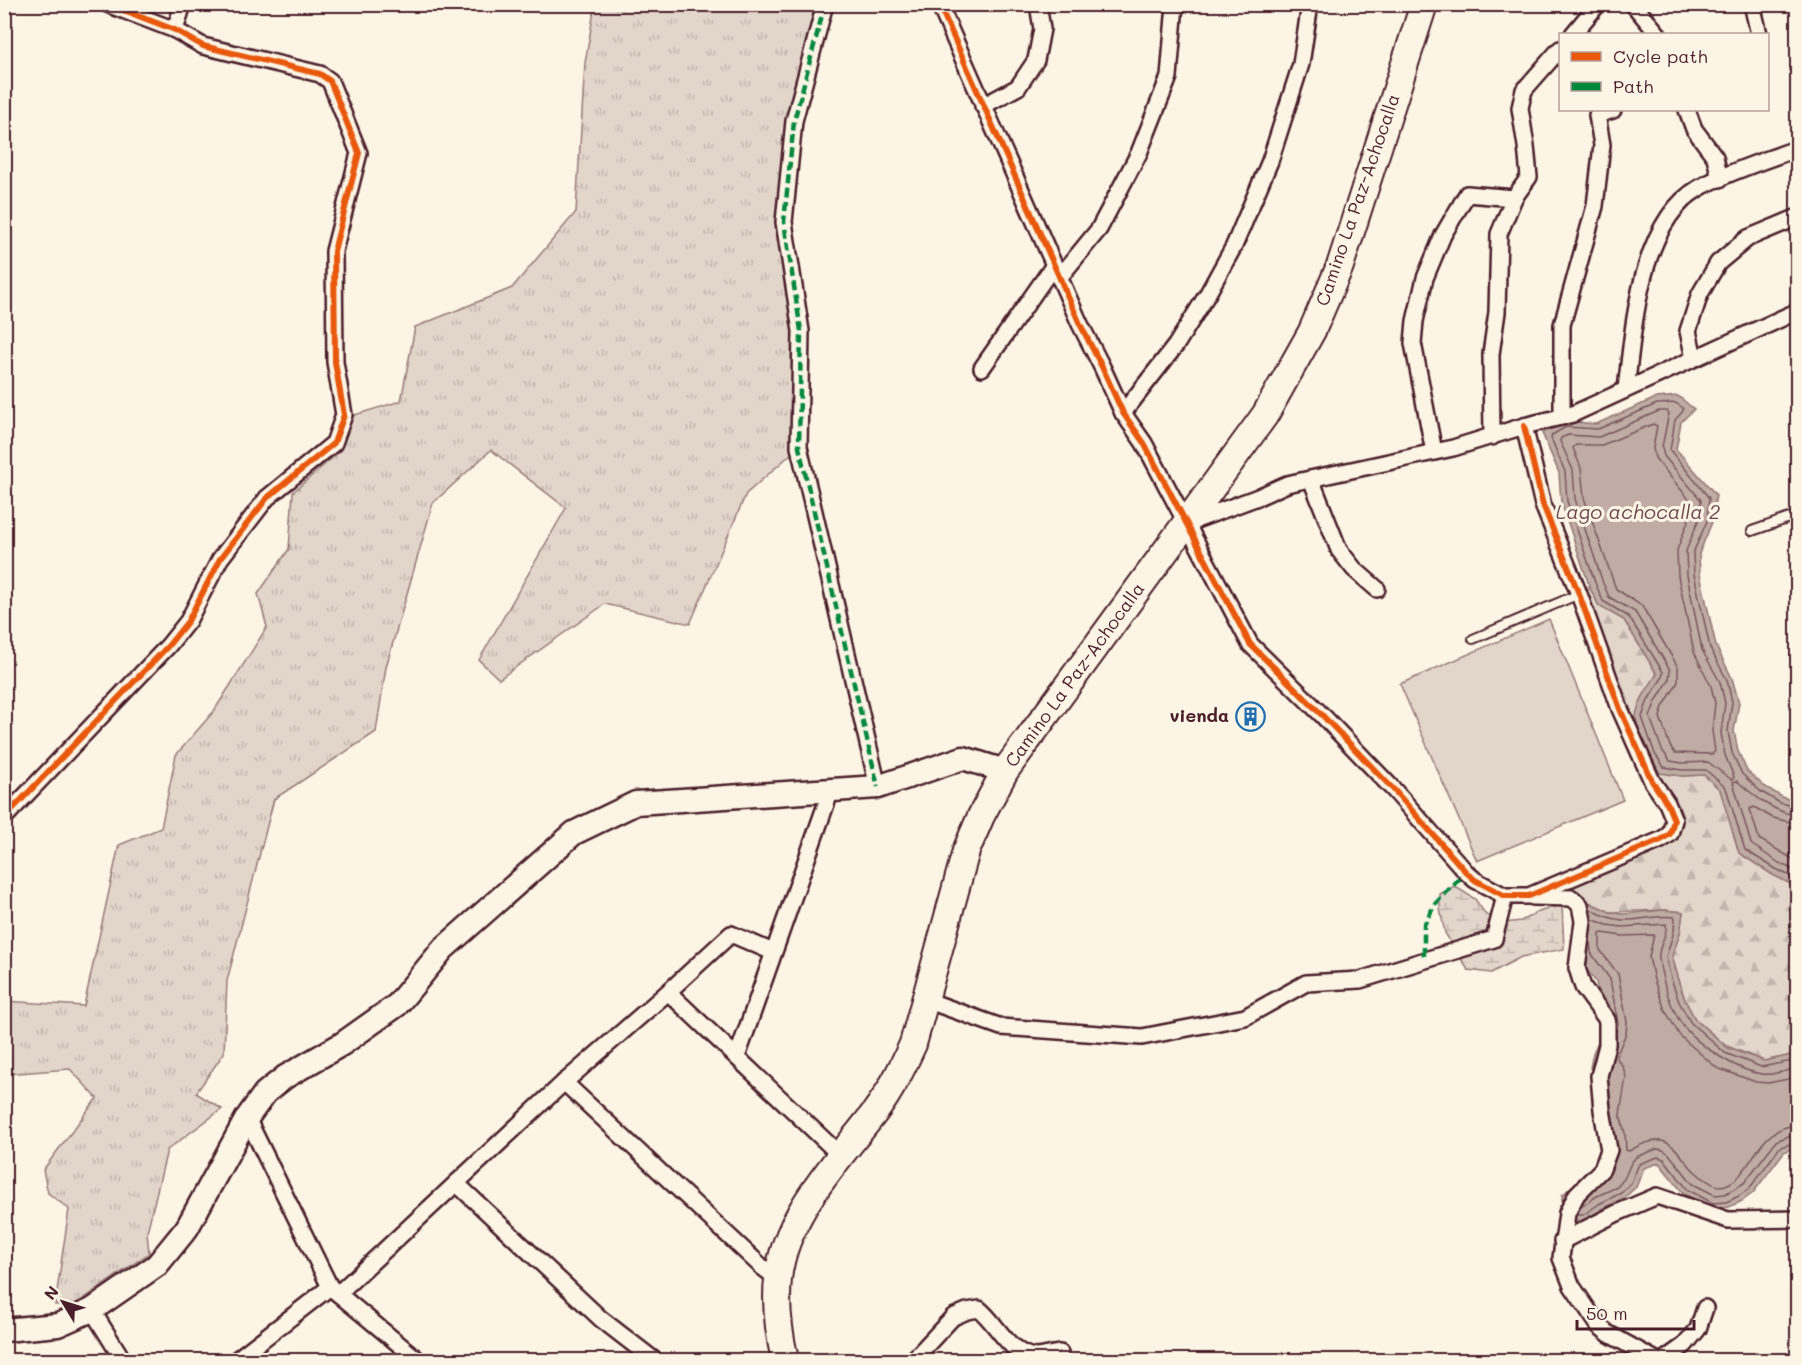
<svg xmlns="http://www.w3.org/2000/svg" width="1802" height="1365" viewBox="0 0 1802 1365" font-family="Mali,sans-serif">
	<defs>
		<pattern id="grass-tufts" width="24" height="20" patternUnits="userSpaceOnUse" patternTransform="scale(1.5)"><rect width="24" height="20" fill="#e2d5ca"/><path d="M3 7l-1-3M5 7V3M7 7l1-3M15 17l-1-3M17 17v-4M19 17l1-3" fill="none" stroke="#c3b6ae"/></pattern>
		<pattern id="forest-firs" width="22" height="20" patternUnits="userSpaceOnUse" patternTransform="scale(1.5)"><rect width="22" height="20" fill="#e2d5ca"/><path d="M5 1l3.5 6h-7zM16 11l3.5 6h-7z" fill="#c3b6ae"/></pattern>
		<pattern id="wetland-marsh" width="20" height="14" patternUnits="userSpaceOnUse" patternTransform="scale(1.5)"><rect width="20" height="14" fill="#e2d5ca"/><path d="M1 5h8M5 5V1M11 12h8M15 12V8" fill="none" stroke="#c3b6ae"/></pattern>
	</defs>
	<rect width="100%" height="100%" fill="#fcf5e5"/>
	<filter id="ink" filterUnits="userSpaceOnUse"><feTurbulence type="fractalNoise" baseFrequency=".0167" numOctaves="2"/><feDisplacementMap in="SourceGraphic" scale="12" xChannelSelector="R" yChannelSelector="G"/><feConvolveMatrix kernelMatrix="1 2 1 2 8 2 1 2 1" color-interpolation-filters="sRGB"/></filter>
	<g filter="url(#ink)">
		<!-- grass -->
		<path fill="url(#grass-tufts)" stroke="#967a7a" stroke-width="1.5" d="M595,5h230l-31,116 -10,100 17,110 -2,116 -53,47 -56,130 -85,-20 -106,75 -20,-19 87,-152 -75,-58 -58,53 -47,164 -10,65 -102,67 -47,182 -3,72 -28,40 26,16 -55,41 -20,82 2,21 -73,51 -21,1 14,-96 -21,-16 -5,-23 54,-72 -27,-29 -65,5 -1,-73 80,5 35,-161 42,-17 15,-73 38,-44 53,-84 -9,-33 31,-45 4,-57 47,-41 11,-35 50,-15 14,-74 97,-39 64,-76 9,-149z"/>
		<!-- forest -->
		<path fill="url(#forest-firs)" stroke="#967a7a" stroke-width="1.5" d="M1590,588l9,18 25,14 33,54 -15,24 39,78 23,-1 17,15 18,63 34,22 24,12v167l-33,7 -39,-16 -30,-26 -10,-19 -13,-44 8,-23 3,-21 -19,-2 -54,2 -24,-11 -11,-9 -5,-12 91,-40 13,-19 -95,-227z"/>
		<!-- wetland -->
		<path fill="url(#wetland-marsh)" stroke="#967a7a" stroke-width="1.5" d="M1454,886l21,13 11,16 18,8 17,-2 15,-8 26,-9 2,45 -43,8 -30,16 -23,-3 -23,-37 -5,-24v-15z"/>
		<!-- park -->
		<path fill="#e2d5ca" stroke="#967a7a" stroke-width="1.5" d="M1549,619l74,181 -146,61 -77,-177z"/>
		<!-- water -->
		<g fill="#c0aca5" stroke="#917474" stroke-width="1.5">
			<path d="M1678,396l16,13 -13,13 -5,27 40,46 -4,27 -13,32 1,20 16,72 16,32 7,25 -5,28 4,20 9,20 17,15 18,11 15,5v85l-24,-12 -34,-22 -19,-63 -16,-15 -23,1 -21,-3c-6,-10 -24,-46 -24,-56 1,-14 14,-32 21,-43l-33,-54 -25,-14 -9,-18 -29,-86 -2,-29 -17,-40 22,-12 32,3 60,-26z"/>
			<path d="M1575,892l11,9 24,11 13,2 41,-4 19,2 -3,21 -8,23 4,18 9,26 10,19 33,29 36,13 33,-7v93l-13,5 -31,41 -11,8 -13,6 -16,2 -29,-15 -25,-31 -15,5 -8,19 -12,11 -22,11 -18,12 -14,-1 -8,-8v-17l33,-29 8,-8 1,-79 -14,-11 3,-15 12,-28 -9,-43 -18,-24z"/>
		</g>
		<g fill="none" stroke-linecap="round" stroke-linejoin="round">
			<!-- shore -->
			<g stroke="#79575c" stroke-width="1.5">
				<path d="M1659,411h8l2,2 -7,34 2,9 37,44 -2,19 -13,32 1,24 15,75 18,32 5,21 -4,30 4,22 9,22 -2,3 -24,-18 -26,1 -12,-2 -8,-11 -12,-33 5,-14 14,-23 1,-10 -35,-58 -26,-15 -6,-14 -28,-84 -2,-29 -13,-29 1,-3 7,-3 31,2z"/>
				<path d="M1653,424l4,2 -4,22 2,10 37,45 -2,13 -13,34 1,26 16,76 17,34 4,17 -3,28 3,20 -3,3 -37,-1 -5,-7 -10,-29 3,-10 15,-25v-15l-36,-61 -26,-17 -32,-91 -3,-30 -8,-20 3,-3h26z"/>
				<path d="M1798,807l-18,-4 -20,-12 -18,-17 -10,-21 -4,-22 4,-29 -5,-22 -17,-32 -16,-74 -1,-21 14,-32 2,-23 -39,-48 5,-30 8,-9v-3l-7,-5 -19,1 -59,25 -32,-2 -14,8 -1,3 14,34 2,29 29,84 7,16 26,16 34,55 -1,6 -14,22 -6,17 13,37 9,13 18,3h24l20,18 19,62 31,19 22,11"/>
				<path d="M1798,815c-25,-2 -43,-19 -61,-34l-4,1 18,62 28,19 19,9"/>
				<path d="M1798,824l-25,-6 -19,-11 -4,2 9,30 39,23"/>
				<path d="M1590,909c10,5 20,10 32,11 18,1 35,-6 53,-3l-1,14 -8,26 4,18 9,27 12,21 34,30 36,14 37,-7"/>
				<path d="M1592,919l15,6 15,2 44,-3c2,12 -9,23 -7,35 3,22 12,51 25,68 15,19 54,44 78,47 10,2 25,-4 36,-6"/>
				<path d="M1590,934l1,19 19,26 8,44 -2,9"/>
				<path d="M1798,1077l-30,6 -12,-1 -39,-14 -37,-32 -15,-26 -11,-30 -5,-23 5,-22 -32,1 -19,-3 -3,1v16l18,24 9,48 -1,11 -10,24 7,10 3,10 -6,37 5,19 1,17 3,1c50,-30 46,13 79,30 4,3 7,5 13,5 32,-5 32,-59 77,-61"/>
				<path d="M1580,1208l15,-11 22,-10 7,-8 7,-16 5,-6 21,-8 6,1 6,4 24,30 22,11 10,-1 19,-11 32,-42 15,-6 7,-1"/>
				<path d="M1576,1215h7l16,-11 22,-11 10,-10 8,-19 19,-7 6,2 24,31 25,13 13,-1 13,-6 10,-7 31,-42 18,-5"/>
			</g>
			<defs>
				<g id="lane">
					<path d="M1752,531l46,-16"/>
					<path d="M1473,639l106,-45"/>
				</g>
				<g id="street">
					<path d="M825,4l-31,117 -10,101 17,109 -2,116 79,340"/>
					<path d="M939,4l141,320 22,43 21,46 21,30 106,201 73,72 70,73 73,83 9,8 30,16h24l132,-56 9,-6 4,-14 -7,-17 -15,-22 -32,-72 -41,-115 -36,-89 -19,-79"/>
					<path d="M1633,4l25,30"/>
					<path d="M1752,4l7,30"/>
					<path d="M175,30l8,-26"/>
					<path d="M1573,34l25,-30"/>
					<path d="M983,106l35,-19 18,-27 6,-31 -4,-25"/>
					<path d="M1687,110l7,19 21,28 5,22"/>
					<path d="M1059,278l40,-49 40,-76 30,-76 6,-73"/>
					<path d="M1694,358l-6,-27 12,-37 18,-31 30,-25 50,-21"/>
					<path d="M982,368l72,-103"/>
					<path d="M1626,389c8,-62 13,-166 73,-201 28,-16 68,-28 99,-40"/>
					<path d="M1123,413l53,-68 31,-50 27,-49 36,-85 31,-97 9,-60"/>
					<path d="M1562,417v-92l33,-119 7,-61 -5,-30 16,-5"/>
					<path d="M1492,437l-1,-83 6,-42 2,-78 15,-36 15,-21 -3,-31 -6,-38 4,-18 36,-41"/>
					<path d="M1434,452l-21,-109 2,-22 10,-43 18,-43 24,-41 47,4"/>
					<path d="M1311,479l28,71 15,19 23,20"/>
					<path d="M1188,523l70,-26 29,-13 166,-36 71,-22 49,-12 225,-103"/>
					<path d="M4,818l164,-172 20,-25 32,-62 47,-61 67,-55 10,-28 -9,-53 -1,-111 25,-98 -29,-72 -10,-7 -117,-28 -28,-16 -68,-26"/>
					<path d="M1533,897l39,1 8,7 3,16 -6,47 6,19 24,33v25l-8,31 3,34 7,40 -7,19 -25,25 -10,19 -6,45 11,28 27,40 10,8 47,26"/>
					<path d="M668,992l63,-58 42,18"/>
					<path d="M926,1000l75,27 141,10 103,-20 61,-34 54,-3 134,-41 11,-43"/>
					<path d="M737,1057l94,-267"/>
					<path d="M564,1082l198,185 16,12"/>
					<path d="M247,1118l83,169 88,73"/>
					<path d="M456,1183l145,136 53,41"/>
					<path d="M1562,1241l55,-28 40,-17 71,24 70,-1"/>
					<path d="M92,1310l31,50"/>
					<path d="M236,1360l94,-73 8,6 4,-3 217,-203 109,-95 172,163"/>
					<path d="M913,1360l40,-43 14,-6 12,-2c18,14 30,46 57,48 7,0 16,-3 24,-4"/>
					<path d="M1664,1360l21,-15 13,-16 7,-21"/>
				</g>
				<path id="secondary" d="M4,1330l54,-5 34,-15 65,-45 30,-37 60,-110 18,-25 20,-16 57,-33 55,-39 46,-56 131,-116 62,-30 242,-16 85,-29 42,13"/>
				<path id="primary" d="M785,1360c-6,-26 -10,-53 -7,-81 7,-65 59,-117 97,-167 16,-21 27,-44 38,-68l53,-193 15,-35 24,-45 260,-356 47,-84 28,-65 84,-262"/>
			</defs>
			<!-- lane casing -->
			<use href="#lane" stroke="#4a1f2b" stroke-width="12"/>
			<!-- street casing -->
			<use href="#street" stroke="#4a1f2b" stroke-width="20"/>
			<!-- secondary casing -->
			<use href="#secondary" stroke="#4a1f2b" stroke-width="27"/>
			<!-- primary casing -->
			<use href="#primary" stroke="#4a1f2b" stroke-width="30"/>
			<!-- lane -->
			<use href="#lane" stroke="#fcf5e5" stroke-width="8"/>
			<!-- street -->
			<use href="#street" stroke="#fcf5e5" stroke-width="15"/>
			<!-- secondary -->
			<use href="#secondary" stroke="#fcf5e5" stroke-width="22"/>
			<!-- primary -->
			<use href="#primary" stroke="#fcf5e5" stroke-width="26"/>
			<!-- quiet -->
			<g stroke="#00873e" stroke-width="4.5" stroke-dasharray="9 4.5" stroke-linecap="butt">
				<path d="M825,4l-31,117 -10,101 17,109 -2,116 79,340"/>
				<path d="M1424,956v-31l11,-21 31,-32"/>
			</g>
			<defs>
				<g id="cycleway">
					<path d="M939,4l141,320 22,43 21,46 21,30 106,201 73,72 70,73 73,83 9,8 30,16h24l132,-56 9,-6 4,-14 -7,-17 -15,-22 -32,-72 -41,-115 -36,-89 -19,-79"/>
					<path d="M4,818l164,-172 20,-25 32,-62 47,-61 67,-55 10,-28 -9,-53 -1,-111 25,-98 -29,-72 -10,-7 -117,-28 -28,-16 -68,-26"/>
				</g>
			</defs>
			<!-- cycleway casing -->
			<use href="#cycleway" stroke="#fcf5e5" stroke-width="10"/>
			<!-- cycleway -->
			<use href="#cycleway" stroke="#e8590c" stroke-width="6"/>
		</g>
	</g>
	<!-- icons -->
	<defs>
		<symbol id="building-ring" viewBox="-11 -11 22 22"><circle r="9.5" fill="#fcf5e5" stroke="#1f6fb2" stroke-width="1.5"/><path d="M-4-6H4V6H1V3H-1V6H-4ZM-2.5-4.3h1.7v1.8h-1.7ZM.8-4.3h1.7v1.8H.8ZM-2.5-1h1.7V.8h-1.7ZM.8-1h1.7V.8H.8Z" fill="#1f6fb2"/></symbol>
	</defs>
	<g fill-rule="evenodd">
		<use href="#building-ring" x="1234" y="700" width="33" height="33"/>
	</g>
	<g text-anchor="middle" stroke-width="6" stroke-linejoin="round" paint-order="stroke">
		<!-- street labels -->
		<g font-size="18" fill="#4a1f2b" stroke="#fcf5e5">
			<text transform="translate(1358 200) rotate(-71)" y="6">Camino La Paz-Achocalla</text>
			<text transform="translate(1075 675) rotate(-54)" y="6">Camino La Paz-Achocalla</text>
		</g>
		<!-- poi labels -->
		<g font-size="18" font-weight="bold" fill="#4a1f2b" stroke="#fcf5e5" text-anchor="end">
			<text x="1229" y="722">vienda</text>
		</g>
		<!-- water labels -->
		<g font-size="20" font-style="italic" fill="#6d4950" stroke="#fcf5e5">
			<text x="1638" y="519">Lago achocalla 2</text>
		</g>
	</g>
	<!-- margin -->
	<rect width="1802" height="1365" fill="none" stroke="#fcf5e5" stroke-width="24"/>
	<rect x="12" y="12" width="1778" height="1341" fill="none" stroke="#4a1f2b" stroke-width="2" filter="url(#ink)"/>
	<!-- legend -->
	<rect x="1559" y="33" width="210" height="78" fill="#fcf5e5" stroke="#b59f9b" stroke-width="1.5"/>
	<rect x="1571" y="52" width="30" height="9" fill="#e8590c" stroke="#b59f9b" stroke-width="1.5"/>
	<text x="1613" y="63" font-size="18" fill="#4a1f2b">Cycle path</text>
	<rect x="1571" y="82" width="30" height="9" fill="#00873e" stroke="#b59f9b" stroke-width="1.5"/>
	<text x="1613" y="93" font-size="18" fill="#4a1f2b">Path</text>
	<!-- north arrow -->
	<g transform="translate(63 1302) rotate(308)" stroke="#fcf5e5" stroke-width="4.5" paint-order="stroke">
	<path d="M0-4.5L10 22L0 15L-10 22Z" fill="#4a1f2b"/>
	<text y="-9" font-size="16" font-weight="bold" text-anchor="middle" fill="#4a1f2b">N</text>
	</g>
	<!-- scale -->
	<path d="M1577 1320v9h117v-9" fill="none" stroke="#4a1f2b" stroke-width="3"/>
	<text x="1586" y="1320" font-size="18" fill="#4a1f2b" stroke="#fcf5e5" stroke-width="4.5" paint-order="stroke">50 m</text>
</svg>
